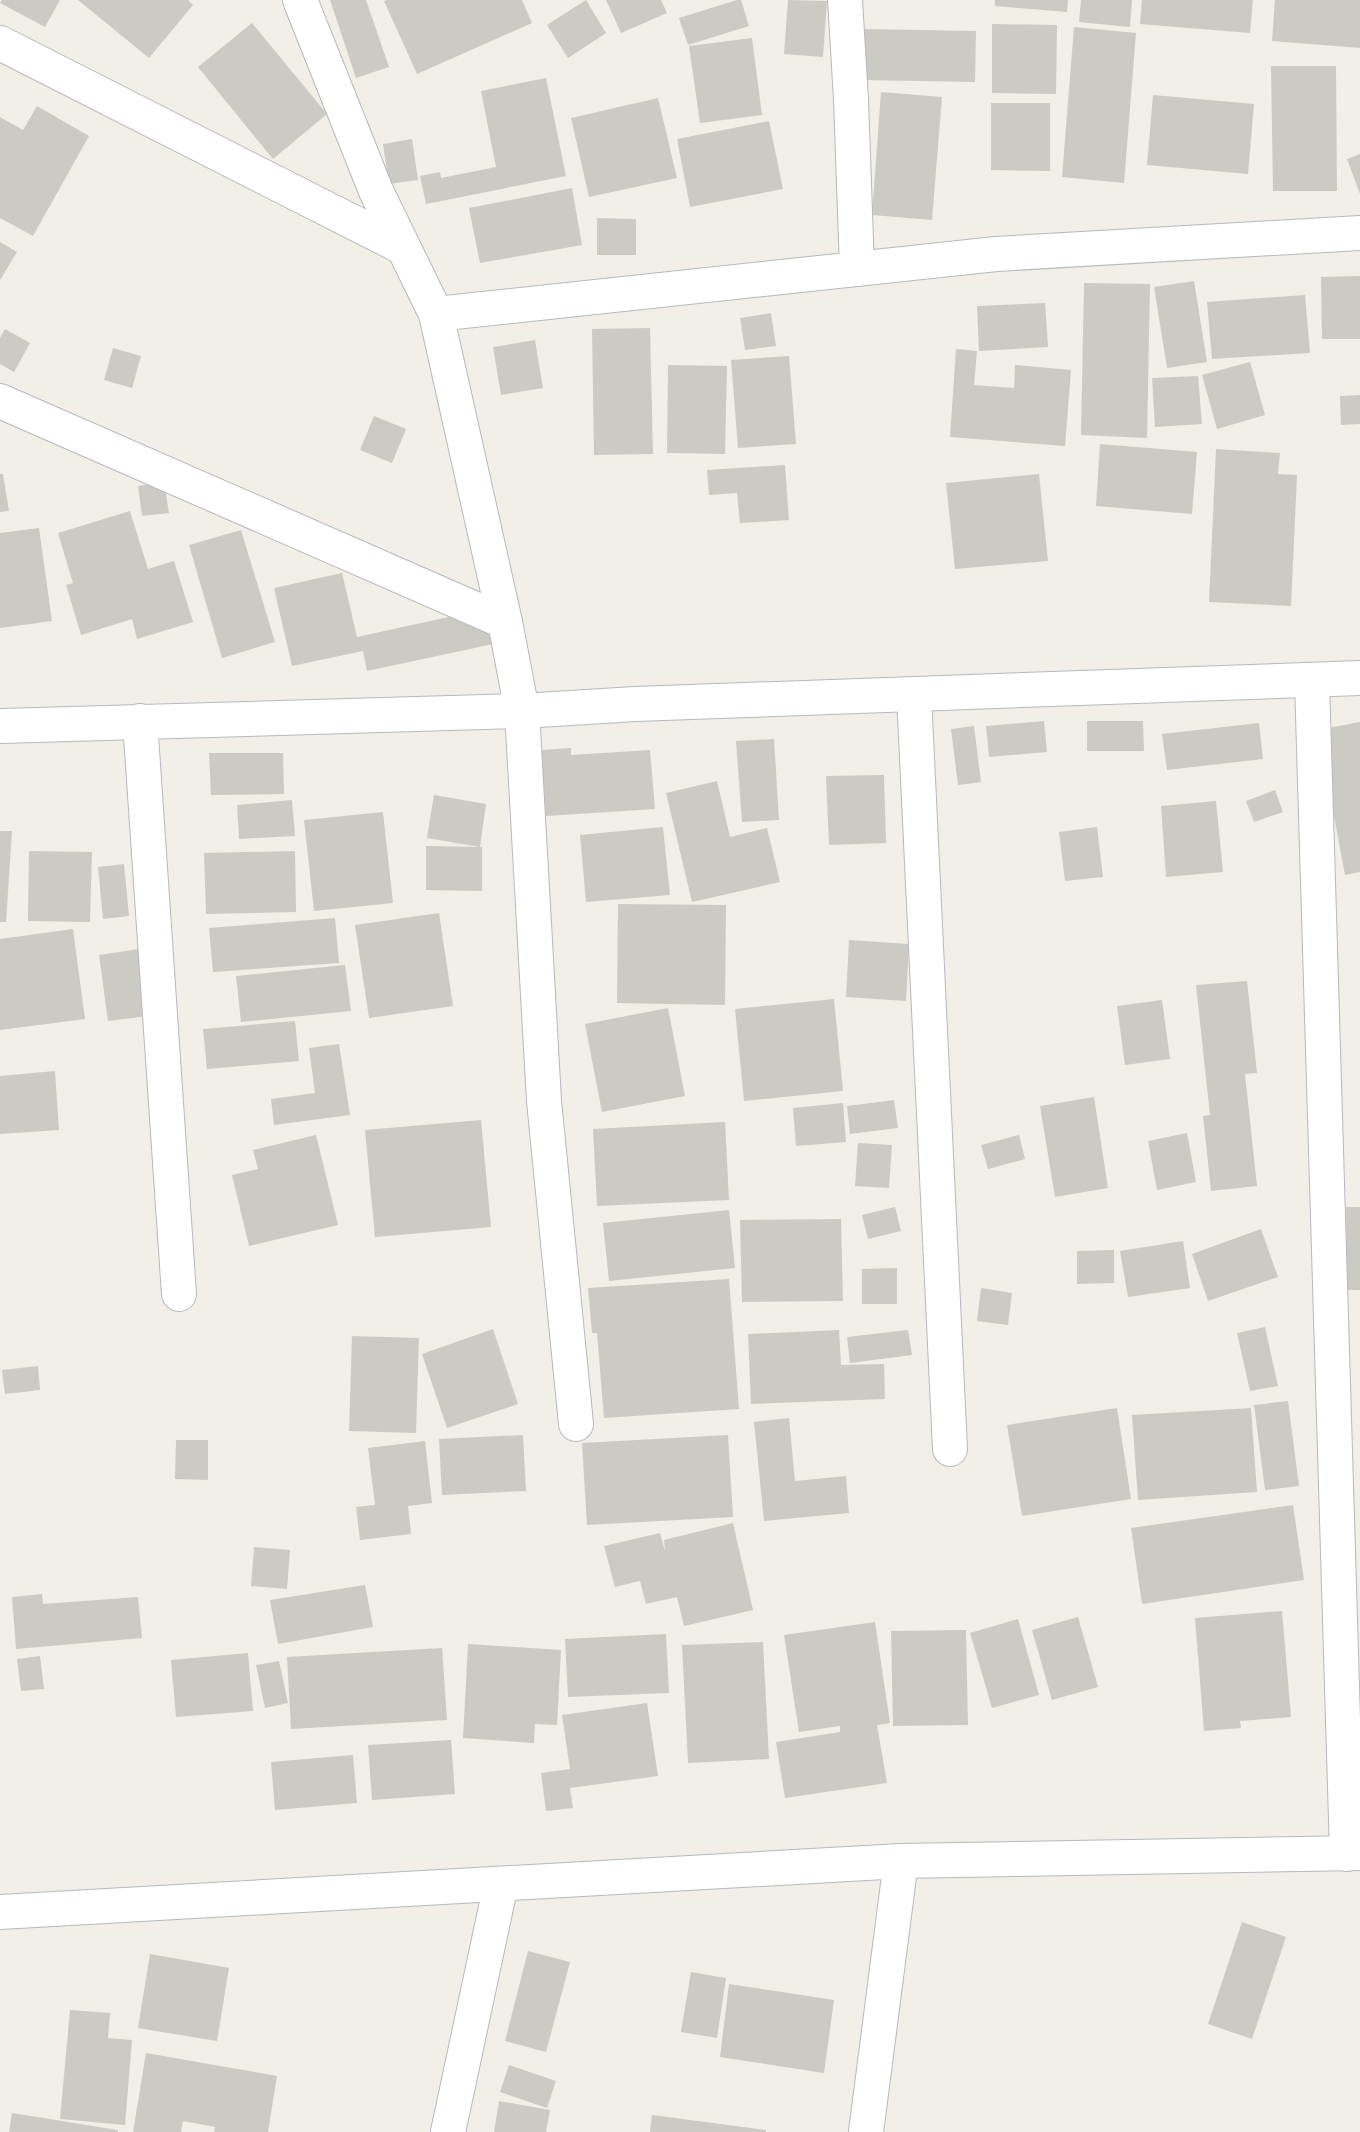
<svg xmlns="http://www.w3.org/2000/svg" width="1360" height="2132" viewBox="0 0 1360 2132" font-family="Figtree,sans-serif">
	<rect width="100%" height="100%" fill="#f1efe8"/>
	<!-- building -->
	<g fill="#cccac5">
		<path d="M2,0h58l-15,27 -45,-24z"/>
		<path d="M78,0h110l5,5 -44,53z"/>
		<path d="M330,0h36l23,67 -33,11z"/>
		<path d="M387,0h135l10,23 -115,51 -33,-73z"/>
		<path d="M586,0l20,33 -38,25 -21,-33z"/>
		<path d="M606,0h55l6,13 -46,20z"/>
		<path d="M737,0h4l8,26 -61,19 -9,-27z"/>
		<path d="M788,0l39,1 -4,56 -39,-3z"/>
		<path d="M995,0h73l-1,12 -72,-6z"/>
		<path d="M1081,0h51l-2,27 -51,-5z"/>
		<path d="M1142,0h111l-3,33 -110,-9z"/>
		<path d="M1275,0h85v48l-88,-7z"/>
		<path d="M252,23l75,91 -54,45 -75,-92z"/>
		<path d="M992,24l65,1 -1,69 -64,-1z"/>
		<path d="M1074,27l62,6 -12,150 -62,-6z"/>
		<path d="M861,29l115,2 -1,51 -115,-2z"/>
		<path d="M752,38l10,77 -62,8 -11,-77z"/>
		<path d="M1271,66h65l1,125h-64z"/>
		<path d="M546,78l20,98 -140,28 -6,-28 20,-4 1,6 55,-11 -15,-76z"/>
		<path d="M881,92l61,5 -10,123 -60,-5z"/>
		<path d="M1153,95l101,9 -6,70 -101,-9z"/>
		<path d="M658,98l19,80 -88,19 -18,-79z"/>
		<path d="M991,103h59v68l-59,-1z"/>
		<path d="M37,106l52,30 -56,100 -33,-18v-101l23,13z"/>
		<path d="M769,121l14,68 -93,18 -13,-68z"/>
		<path d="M412,139l6,41 -29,4 -6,-40z"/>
		<path d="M1360,154v40l-13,-35z"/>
		<path d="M572,188l10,57 -102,18 -11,-55z"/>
		<path d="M597,218l39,1v36h-39z"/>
		<path d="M0,242l17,10 -17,28z"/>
		<path d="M1360,276v63h-38l-1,-62z"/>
		<path d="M1194,281l13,81 -40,6 -13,-81z"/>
		<path d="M1084,283l66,1 -3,154 -66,-3z"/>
		<path d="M1305,295l5,58 -98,6 -5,-57z"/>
		<path d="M1045,303l3,44 -69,4 -2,-45z"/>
		<path d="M771,313l5,33 -31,4 -5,-32z"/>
		<path d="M650,328l3,126 -59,1 -2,-126z"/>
		<path d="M5,329l25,14 -16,29 -14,-8v-26z"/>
		<path d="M535,340l8,48 -42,7 -8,-48z"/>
		<path d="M113,348l28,8 -9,32 -28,-8z"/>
		<path d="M956,349l21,2 -3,34 40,3 1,-23 56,5 -6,76 -115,-9z"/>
		<path d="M789,356l7,88 -58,4 -7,-88z"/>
		<path d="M1250,362l15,53 -48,14 -15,-54z"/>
		<path d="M668,365l59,1 -2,88 -58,-1z"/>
		<path d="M1198,376l4,48 -47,3 -3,-49z"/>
		<path d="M1360,395v29l-19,1 -1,-29z"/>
		<path d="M374,416l32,13 -14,34 -32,-13z"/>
		<path d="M1100,444l97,8 -5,62 -96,-8z"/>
		<path d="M1216,449l64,4 -2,21 19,1 -6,131 -82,-4z"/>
		<path d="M785,465l4,55 -49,3 -3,-30 -28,2 -2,-25z"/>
		<path d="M0,474h3l6,37 -9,1z"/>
		<path d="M1039,474l9,87 -93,8 -9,-86z"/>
		<path d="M164,482l5,31 -27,3 -4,-30z"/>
		<path d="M130,511l18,58 26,-8 19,61 -56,17 -5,-20 -51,16 -15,-50 7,-2 -15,-50z"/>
		<path d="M39,528l13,93 -52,7v-95z"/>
		<path d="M241,530l34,112 -53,16 -33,-113z"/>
		<path d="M342,573l15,64 133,-29 8,35 -131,28 -4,-20 -71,15 -18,-78z"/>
		<path d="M1044,721l3,31 -58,5 -3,-31z"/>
		<path d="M1087,721h56l1,30h-57z"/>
		<path d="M1360,722v150l-15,3 -27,-145z"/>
		<path d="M1259,723l4,36 -96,11 -5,-36z"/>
		<path d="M974,726l7,56 -23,3 -7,-56z"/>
		<path d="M774,739l5,81 -37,2 -6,-81z"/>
		<path d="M571,748v7l79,-5 5,59 -109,7 -5,-66z"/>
		<path d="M209,753h74l1,41 -73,1z"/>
		<path d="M884,775l2,68 -57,2 -3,-69z"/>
		<path d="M717,781l13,56 37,-9 13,54 -88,20 -26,-109z"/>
		<path d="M1275,790l8,22 -29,10 -8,-21z"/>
		<path d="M434,795l52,9 -6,43 -53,-9z"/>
		<path d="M292,800l3,36 -56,3 -2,-34z"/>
		<path d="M1216,801l7,71 -57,5 -5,-71z"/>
		<path d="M383,812l10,91 -79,8 -10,-91z"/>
		<path d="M663,827l7,68 -84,7 -6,-67z"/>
		<path d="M1097,827l6,50 -38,4 -6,-49z"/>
		<path d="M0,831h12l-6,91h-6z"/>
		<path d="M426,846l56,1v44l-56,-1z"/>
		<path d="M29,851l63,1 -2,70 -62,-1z"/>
		<path d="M295,851l1,61 -90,2 -2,-61z"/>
		<path d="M124,864l5,52 -26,3 -5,-52z"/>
		<path d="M618,904l108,1 -1,100 -108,-2z"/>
		<path d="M439,913l14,93 -84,12 -14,-93z"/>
		<path d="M335,918l4,45 -126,9 -4,-44z"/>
		<path d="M73,929l12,90 -85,11v-91z"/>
		<path d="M849,940l60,4 -3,57 -60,-4z"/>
		<path d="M139,949l9,67 -40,5 -9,-66z"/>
		<path d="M345,965l6,46 -110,11 -5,-46z"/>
		<path d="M1247,981l10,92 -12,1 12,112 -46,5 -8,-75 7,-1 -14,-130z"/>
		<path d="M834,999l9,92 -99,10 -9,-92z"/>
		<path d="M1162,1000l8,59 -45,6 -8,-59z"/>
		<path d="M668,1008l17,88 -83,16 -17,-88z"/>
		<path d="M295,1021l4,40 -92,8 -4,-40z"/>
		<path d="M339,1044l11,71 -76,10 -3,-26 44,-6 -6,-45z"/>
		<path d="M55,1071l4,59 -59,4v-58z"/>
		<path d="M1094,1097l14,91 -53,9 -15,-91z"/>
		<path d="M894,1100l4,28 -48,6 -3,-28z"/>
		<path d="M843,1103l3,39 -50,4 -3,-38z"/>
		<path d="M481,1120l10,107 -116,10 -10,-107z"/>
		<path d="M725,1122l4,78 -132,6 -4,-77z"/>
		<path d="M1187,1133l9,49 -39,8 -9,-49z"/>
		<path d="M316,1135l22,90 -89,21 -17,-71 26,-6 -5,-19z"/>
		<path d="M1019,1135l6,24 -37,10 -7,-24z"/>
		<path d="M858,1143l34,2 -3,43 -34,-2z"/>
		<path d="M895,1207l6,24 -33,8 -6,-24z"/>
		<path d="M1346,1207h14v83h-13z"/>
		<path d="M729,1210l6,58 -126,13 -6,-58z"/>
		<path d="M841,1219l2,82 -101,1 -2,-82z"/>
		<path d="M1261,1229l17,48 -70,24 -16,-47z"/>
		<path d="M1183,1241l7,47 -62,9 -8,-46z"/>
		<path d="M1114,1250v33l-37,1v-33z"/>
		<path d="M897,1268v36h-35v-35z"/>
		<path d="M729,1279l10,130 -135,9 -7,-85h-5l-4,-45z"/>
		<path d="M981,1288l31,5 -4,32 -31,-4z"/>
		<path d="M1265,1327l13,59 -28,5 -13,-58z"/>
		<path d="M493,1329l25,75 -71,24 -25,-74z"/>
		<path d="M839,1330l2,35 43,-1 1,35 -134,5 -3,-70z"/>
		<path d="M908,1330l4,25 -62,8 -3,-26z"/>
		<path d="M352,1336l67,2 -3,95 -67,-2z"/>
		<path d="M38,1366l2,24 -35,4 -3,-24z"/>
		<path d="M1288,1401l11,85 -34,4 -11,-85z"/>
		<path d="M1117,1408l14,91 -109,17 -15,-91z"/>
		<path d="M1251,1408l6,84 -119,8 -6,-85z"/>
		<path d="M789,1418l6,63 51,-5 3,37 -85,8 -10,-99z"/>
		<path d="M523,1435l3,56 -84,4 -3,-56z"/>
		<path d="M728,1435l5,82 -146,8 -5,-82z"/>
		<path d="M176,1440h32v40l-33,-1z"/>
		<path d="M425,1441l7,62 -24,3 3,28 -51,6 -4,-33 19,-2 -7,-57z"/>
		<path d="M1293,1505l11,75 -162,24 -11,-76z"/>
		<path d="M733,1523l20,87 -69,16 -7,-29 -31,7 -6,-23 -25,6 -11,-41 56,-13 5,18 -1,-11z"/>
		<path d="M254,1547l36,3 -3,39 -36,-3z"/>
		<path d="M365,1585l8,42 -95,17 -8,-44z"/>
		<path d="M42,1594l1,10 95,-7 4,41 -126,11 -4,-52z"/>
		<path d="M1282,1611l9,106 -51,4 1,7 -37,3 -9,-113z"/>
		<path d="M1078,1617l20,70 -46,13 -20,-70z"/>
		<path d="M1018,1619l21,76 -47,13 -22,-75z"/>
		<path d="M875,1622l15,101 -13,2 10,58 -102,15 -9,-56 64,-10v-6l-41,6 -15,-97z"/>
		<path d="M966,1630l2,95 -75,1 -2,-95z"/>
		<path d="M666,1634l3,59 -101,4 -3,-58z"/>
		<path d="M763,1642l6,117 -81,4 -6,-118z"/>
		<path d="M468,1644l93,6 -4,75 -22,-1 -1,19 -71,-5z"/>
		<path d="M442,1648l5,72 -156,9 -4,-72z"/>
		<path d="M248,1653l5,58 -77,6 -5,-57z"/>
		<path d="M40,1656l4,33 -23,2 -4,-32z"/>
		<path d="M279,1661l9,42 -23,5 -9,-43z"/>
		<path d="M647,1703l11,73 -88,12 3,20 -27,3 -5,-38 29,-4 -8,-54z"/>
		<path d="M451,1740l4,54 -83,6 -4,-55z"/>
		<path d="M353,1755l4,48 -82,7 -4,-48z"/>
		<path d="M1242,1922l44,15 -34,102 -44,-15z"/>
		<path d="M528,1951l42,11 -24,90 -41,-11z"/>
		<path d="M150,1954l79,14 -12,73 -79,-13z"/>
		<path d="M691,1972l35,6 -9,60 -36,-6z"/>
		<path d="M729,1984l105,16 -10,73 -104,-16z"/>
		<path d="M70,2010l40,3 -2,25 24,2 -7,85 -65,-6z"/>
		<path d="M146,2053l131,23 -9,56h-54l1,-5 -32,-6 -2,11h-48z"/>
		<path d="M509,2065l47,16 -9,27 -47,-16z"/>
		<path d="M499,2101l51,9 -4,22h-52z"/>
		<path d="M12,2113l106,17v2h-109z"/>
		<path d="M652,2115l114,15v2h-116z"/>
	</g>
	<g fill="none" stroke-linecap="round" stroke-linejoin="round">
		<defs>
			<g id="minor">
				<path d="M300,0l76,191 60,123 69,308 17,89 113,-7 725,-26"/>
				<path d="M845,0l6,99 6,170"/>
				<path d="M0,43l402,204"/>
				<path d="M436,314l560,-60 364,-21"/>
				<path d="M0,401l505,221"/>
				<path d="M1312,681l35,1173"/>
				<path d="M914,695l36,754"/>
				<path d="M140,721l39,573"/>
				<path d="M0,726l522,-15 22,390 32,323"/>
				<path d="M0,1912l901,-51 459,-8"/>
				<path d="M448,2132l53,-248"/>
				<path d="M866,2132l35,-271"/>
			</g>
		</defs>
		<!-- minor casing -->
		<use href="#minor" stroke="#b5b8bc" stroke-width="36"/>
		<!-- minor -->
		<use href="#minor" stroke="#fff" stroke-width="34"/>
	</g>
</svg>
